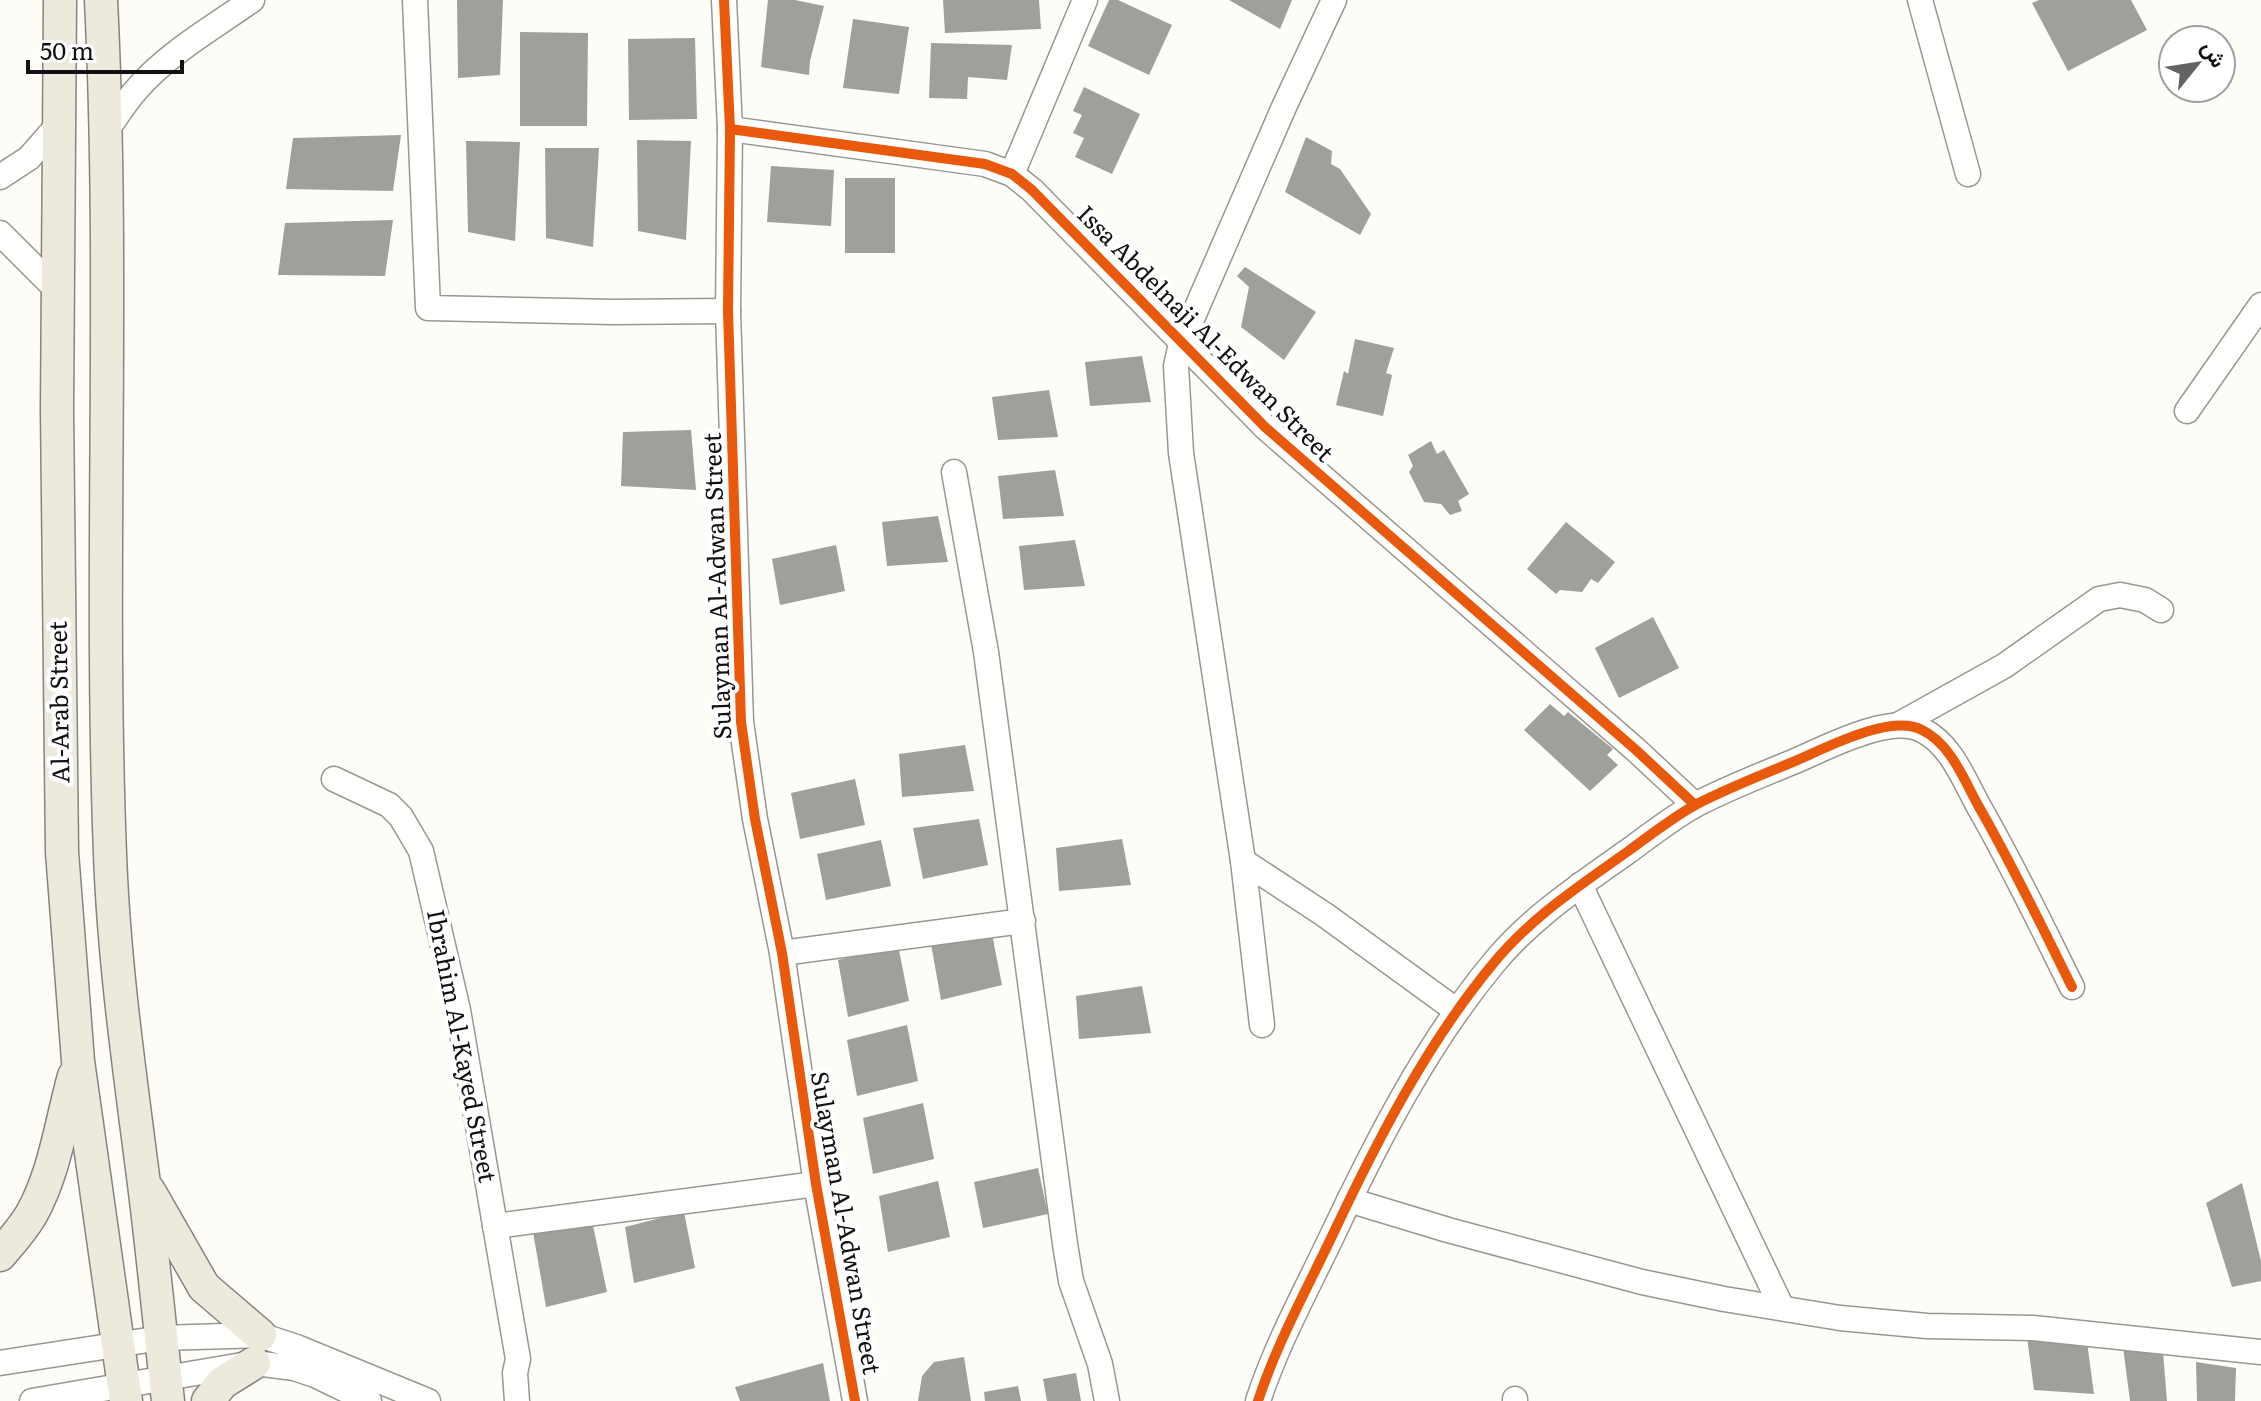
<svg xmlns="http://www.w3.org/2000/svg" width="2261" height="1401" viewBox="0 0 2261 1401" font-family="Literata,Vazirmatn,serif">
	<rect width="100%" height="100%" fill="#fdfcf7"/>
	<!-- building -->
	<g fill="#a19f9c">
		<path d="M457,0h46l-3,75 -42,3z"/>
		<path d="M768,0h27l29,6 -14,55 -1,14 -48,-8z"/>
		<path d="M943,0h96l2,29 -96,4z"/>
		<path d="M1109,0h9l54,25 -23,50 -61,-29z"/>
		<path d="M1229,0h63l-12,29z"/>
		<path d="M2039,0h92l16,30 -79,41 -36,-68z"/>
		<path d="M853,19l56,8 -10,67 -56,-6z"/>
		<path d="M520,32l68,1 -1,93h-67z"/>
		<path d="M695,38l2,81 -68,1 -1,-81z"/>
		<path d="M931,43l81,2 -5,35 -39,-3 -1,22 -38,-1z"/>
		<path d="M1084,87l56,27 -28,60 -37,-17 9,-19 -11,-5 9,-18 -9,-4z"/>
		<path d="M401,135l-8,56 -107,-2 7,-51z"/>
		<path d="M1306,137l26,14 -1,13 9,5 31,45 -11,21 -75,-43z"/>
		<path d="M637,140l54,1 -5,99 -48,-9z"/>
		<path d="M466,141l54,1 -5,99 -47,-9z"/>
		<path d="M545,148h54l-6,99 -47,-9z"/>
		<path d="M771,166l63,4 -3,56 -64,-4z"/>
		<rect x="845" y="178" width="50" height="75"/>
		<path d="M393,220l-8,56 -107,-1 7,-52z"/>
		<path d="M1245,267l71,45 -32,48 -43,-33 8,-40 -12,-11z"/>
		<path d="M1355,339l39,9 -8,25 6,2 -9,41 -47,-11 8,-34 4,3z"/>
		<path d="M1142,356l9,46 -61,4 -5,-44z"/>
		<path d="M1049,390l9,47 -60,3 -6,-43z"/>
		<path d="M691,430l5,60 -75,-4 2,-54z"/>
		<path d="M1431,441l6,13 7,-4 25,44 -11,7 4,10 -12,4 -9,-11 -17,-2 -15,-30 4,-6 -5,-11z"/>
		<path d="M1055,470l9,46 -61,3 -5,-43z"/>
		<path d="M938,516l10,46 -61,4 -5,-44z"/>
		<path d="M1566,522l49,40 -17,21 -7,-4 -9,13 -22,-2 -4,4 -29,-25z"/>
		<path d="M1075,540l10,46 -61,4 -5,-44z"/>
		<path d="M836,545l9,46 -65,14 -8,-46z"/>
		<path d="M1653,617l26,51 -60,30 -24,-50z"/>
		<path d="M1550,704l14,12 4,-4 45,37 -6,6 11,10 -28,26 -66,-61z"/>
		<path d="M965,745l9,46 -72,6 -3,-43z"/>
		<path d="M855,779l10,46 -65,14 -9,-46z"/>
		<path d="M979,819l9,46 -65,14 -10,-51z"/>
		<path d="M1122,839l9,46 -72,6 -3,-43z"/>
		<path d="M881,840l10,46 -65,14 -9,-46z"/>
		<path d="M991,929l11,56 -61,15 -10,-56z"/>
		<path d="M898,945l11,56 -61,16 -10,-57z"/>
		<path d="M1142,986l9,47 -72,6 -3,-43z"/>
		<path d="M907,1025l11,56 -61,15 -10,-56z"/>
		<path d="M923,1103l11,56 -61,15 -10,-56z"/>
		<path d="M1038,1168l10,46 -65,14 -9,-46z"/>
		<path d="M938,1181l12,56 -62,15 -9,-56z"/>
		<path d="M2242,1183l19,78v20l-29,6 -26,-84z"/>
		<path d="M684,1212l11,56 -61,15 -9,-56z"/>
		<path d="M592,1221l15,71 -61,15 -14,-81z"/>
		<path d="M2027,1337l60,5 7,52 -60,-4z"/>
		<path d="M2123,1347l40,5 4,49h-37z"/>
		<path d="M964,1357l7,44h-53l4,-25 12,-14z"/>
		<path d="M2196,1362l40,6 -1,33h-38z"/>
		<path d="M823,1363l7,38h-90l-5,-14z"/>
		<path d="M1076,1373l5,28h-34l-4,-22z"/>
		<path d="M1018,1386l3,15h-36l-1,-9z"/>
	</g>
	<g fill="none" stroke-linecap="round" stroke-linejoin="round">
		<defs>
			<g id="minor">
				<path d="M415,0l13,308 185,4 115,-1"/>
				<path d="M724,0l6,129 -2,182 13,411 14,97 27,134 34,231 39,217"/>
				<path d="M1920,0l48,174"/>
				<path d="M730,129l255,35 27,10 20,16 234,238 370,322 59,55"/>
				<path d="M107,130c10,-14 19,-29 30,-41 31,-36 77,-62 115,-89"/>
				<path d="M1012,174l73,-174"/>
				<path d="M0,177l29,-19 30,-34"/>
				<path d="M0,233l59,59"/>
				<path d="M2187,411l74,-106"/>
				<path d="M954,472l32,180 79,592 6,37 29,83 7,37"/>
				<path d="M1898,725l106,-59 95,-67 21,-4 25,5 16,10"/>
				<path d="M334,779l55,26 12,12 20,34 37,159 60,349 -3,14 2,28"/>
				<path d="M1243,861l82,54 132,96"/>
				<path d="M1580,885l202,423"/>
				<path d="M782,953l241,-32"/>
				<path d="M1262,1025l-19,-164 -62,-408 -5,-87 5,-22 103,-237 50,-107"/>
				<path d="M1349,1200l99,30 194,52 82,17 116,19 87,8 106,2 228,24"/>
				<path d="M495,1226l321,-42"/>
				<path d="M0,1363l161,-25 99,-3 39,13 129,53"/>
				<path d="M32,1401l222,-38 40,5 21,7 54,26"/>
				<path d="M1258,1401c19,-58 49,-112 75,-167 44,-93 93,-189 159,-269 37,-46 87,-79 135,-113 22,-16 46,-35 70,-48 31,-16 64,-29 96,-42 31,-13 97,-49 129,-32 29,14 42,50 57,77 34,59 63,120 93,180"/>
				<path d="M1515,1401v-2"/>
			</g>
			<g id="major">
				<path d="M60,0l-3,410 5,442 16,209 48,340"/>
				<path d="M101,0c14,284 -2,569 9,854 4,111 20,220 34,330 9,72 16,145 24,217"/>
				<path d="M149,1191l55,96 56,48"/>
				<path d="M0,1255c11,-13 22,-25 31,-40 24,-42 30,-93 43,-139"/>
				<path d="M208,1401l14,-18 32,-20"/>
			</g>
		</defs>
		<!-- minor casing -->
		<use href="#minor" stroke="#979795" stroke-width="27"/>
		<!-- major casing -->
		<use href="#major" stroke="#858482" stroke-width="35"/>
		<!-- minor -->
		<use href="#minor" stroke="#fffffe" stroke-width="24"/>
		<!-- major -->
		<use href="#major" stroke="#ede9dc" stroke-width="32"/>
		<defs>
			<g id="cycleway">
				<path d="M724,0l6,129 -2,182 13,411 14,97 27,134 34,231 39,217"/>
				<path d="M730,129l255,35 27,10 20,16 234,238 370,322 59,55"/>
				<path d="M1258,1401c19,-58 49,-112 75,-167 44,-93 93,-189 159,-269 37,-46 87,-79 135,-113 22,-16 46,-35 70,-48 31,-16 64,-29 96,-42 31,-13 97,-49 129,-32 29,14 42,50 57,77 34,59 63,120 93,180"/>
			</g>
		</defs>
		<!-- cycleway casing -->
		<use href="#cycleway" stroke="#fff" stroke-width="15"/>
		<!-- cycleway -->
		<use href="#cycleway" stroke="#e8590c" stroke-width="10"/>
	</g>
	<g text-anchor="middle" stroke-width="8" stroke-linejoin="round" paint-order="stroke">
		<!-- street labels -->
		<g font-size="24" fill="#111" stroke="#fff">
			<text transform="translate(1205 334) rotate(45)" y="8">Issa Abdelnaji Al-Edwan Street</text>
			<text transform="translate(718 586) rotate(-92)" y="8">Sulayman Al-Adwan Street</text>
			<text transform="translate(60 702) rotate(-91)" y="8">Al-Arab Street</text>
			<text transform="translate(461 1046) rotate(79)" y="8">Ibrahim Al-Kayed Street</text>
			<text transform="translate(845 1223) rotate(80)" y="8">Sulayman Al-Adwan Street</text>
		</g>
	</g>
	<!-- north arrow -->
	<g transform="translate(2197 64) rotate(60)"><circle r="38" fill="#ffffff" stroke="#a0a0a0" stroke-width="2"/>
	<path d="M0-6L14 30L0 20L-14 30Z" fill="#646362"/>
	<text y="-12" font-size="22" font-weight="bold" text-anchor="middle" fill="#111111">ش</text>
	</g>
	<!-- scale -->
	<path d="M28 60v12h154v-12" fill="none" stroke="#111111" stroke-width="4"/>
	<text x="40" y="60" font-size="24" fill="#111111" stroke="#ffffff" stroke-width="6" paint-order="stroke">50 m</text>
</svg>
